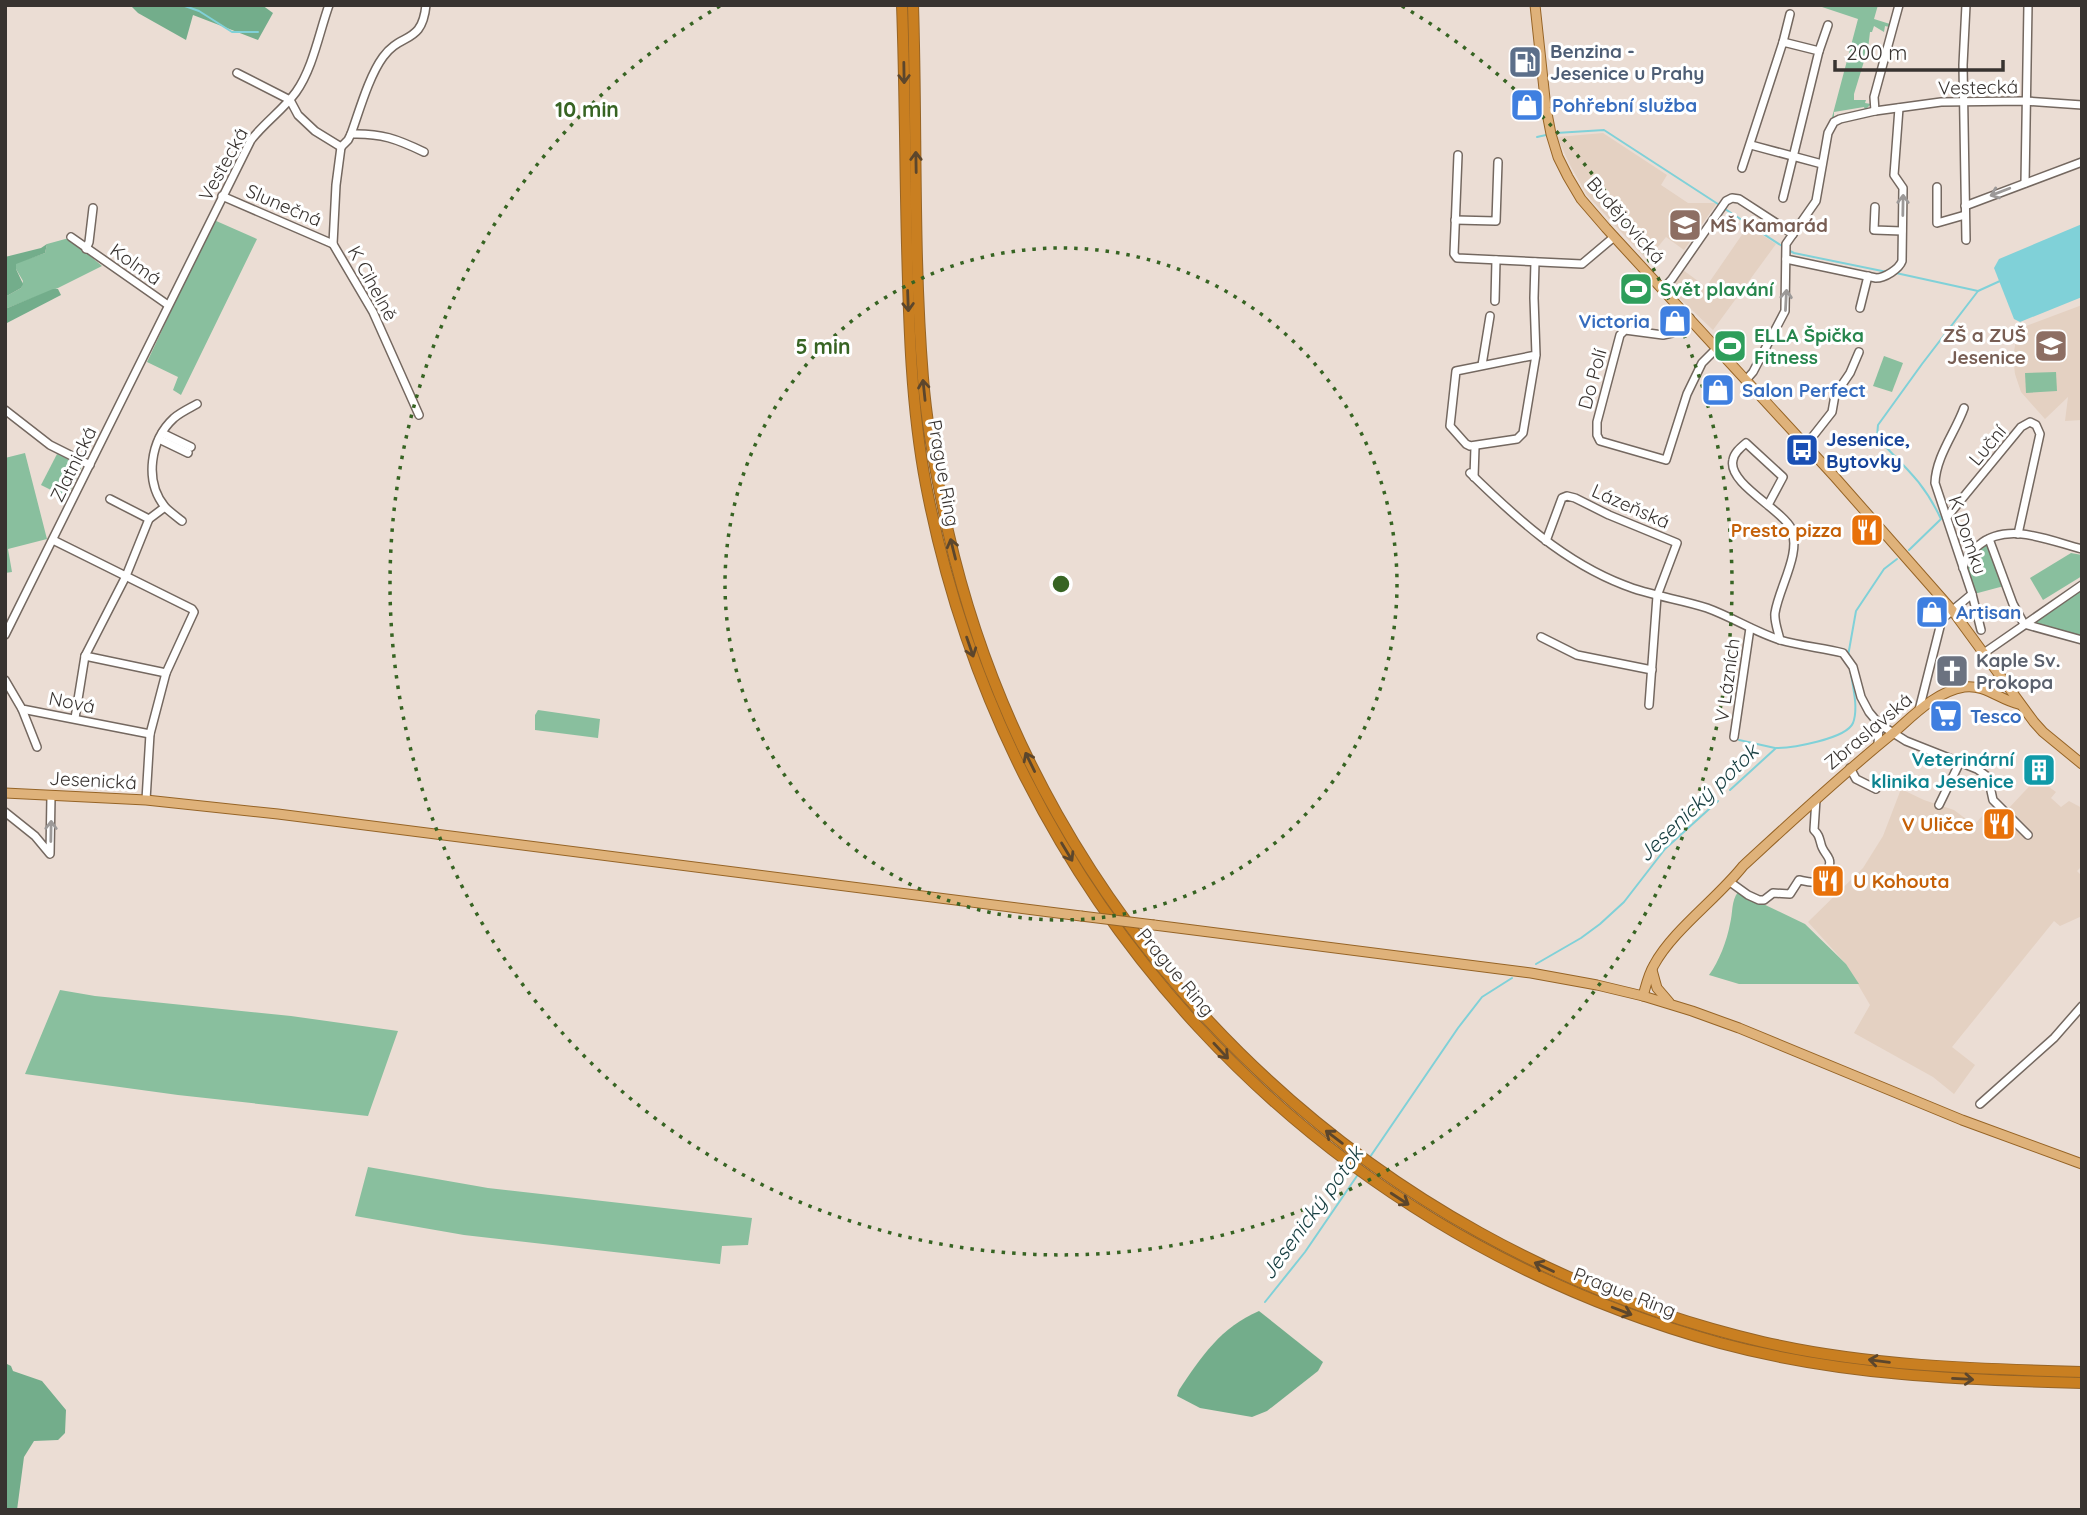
<svg xmlns="http://www.w3.org/2000/svg" width="2087" height="1515" viewBox="0 0 2087 1515" font-family="Quicksand,sans-serif">
	<rect width="100%" height="100%" fill="#ebddd4"/>
	<!-- built -->
	<g fill="#e4d1c2">
		<path d="M1603,133l64,42 -6,10 27,18h29l-33,47 -18,-13 -19,23 -60,-65 -17,-30 -13,-28z"/>
		<path d="M1748,226l28,18 -63,86 -40,-38 -2,-6 12,-16 23,17z"/>
		<path d="M2082,305v115l-17,1 3,-24 -23,22 -24,-27 -6,-18 -2,-17 5,-28z"/>
		<path d="M2037,778l19,14 -5,6 10,9 8,-6 13,7v58l-5,5 5,5v40l-22,10 -6,-5 -102,126 23,18 -21,29 -21,-17 -79,-44 16,-28 -24,-41 -38,-42 55,-54 20,-32 18,-47 23,11 30,10 20,15 9,-10 11,3 14,-9z"/>
	</g>
	<!-- green -->
	<g fill="#89bf9e">
		<path d="M1823,5h55l-4,14 16,5 -1,3 -4,-1 -1,6 -10,-6 -2,6h-2l-2,17h-2l-2,8 1,1 -11,36v6h12l-1,3 6,1 -6,6 -1,-3 -30,5v8l-3,1 27,-102 -36,-12z"/>
		<path d="M214,220l43,19 -76,156 -8,-5 5,-13 -31,-15z"/>
		<path d="M69,238l33,28 -44,22 -53,21v-12l16,-9 2,-7 -7,-12v-6l29,-10 2,-9z"/>
		<path d="M1884,356l19,7 -11,29 -19,-6z"/>
		<path d="M2056,372l1,19 -31,2 -1,-20z"/>
		<path d="M25,453l22,86 -39,10 4,23 -7,1v-115z"/>
		<path d="M57,454l25,12 -15,32 -26,-13z"/>
		<path d="M1986,544h2l16,42 -30,8 -8,-29 9,-13z"/>
		<path d="M2071,553l11,2v21l-39,24 -13,-22z"/>
		<path d="M2082,589v47l-48,-12 -1,-3z"/>
		<path d="M538,710l62,9 -2,19 -63,-8v-15z"/>
		<path d="M1738,892l67,32 41,40 13,20h-120l-30,-9c10,-13 18,-35 21,-51 3,-11 1,-23 8,-32z"/>
		<path d="M60,990l35,6 196,20 107,15 -30,85 -190,-21 -153,-21z"/>
		<path d="M368,1167l120,21 264,30 -4,27 -26,1 -2,18 -256,-29 -109,-19z"/>
	</g>
	<!-- forest -->
	<g fill="#73ad8b">
		<path d="M130,5h132l11,8 -15,27 -65,-25 -7,25 -48,-27z"/>
		<path d="M47,244l-2,9 -29,11v5l7,15 -2,4 -16,9v-40l36,-9z"/>
		<path d="M53,289h5l3,6 -56,29v-15z"/>
		<path d="M1259,1311l64,51 -5,9 -51,40 -15,6 -52,-9 -23,-12 2,-6c22,-33 42,-63 80,-79z"/>
		<path d="M7,1364l4,2 2,5 29,10 24,29 -1,23 -7,7 -24,1 -10,16 -7,53h-12v-142z"/>
	</g>
	<!-- water -->
	<path fill="#80d1d8" d="M2082,224v73l-62,25 -6,-3 -20,-51 5,-9z"/>
	<g fill="none" stroke-linecap="round" stroke-linejoin="round">
		<!-- stream -->
		<g stroke="#80d1d8" stroke-width="2">
			<path d="M182,5l17,6 33,21h26"/>
			<path d="M1556,133l48,-3 117,76"/>
			<path d="M1537,137l9,-2"/>
			<path d="M1725,209l57,37"/>
			<path d="M1790,251l4,2 93,19"/>
			<path d="M1896,273l82,18"/>
			<path d="M1909,550l32,-31c-17,-36 -34,-50 -61,-78l-3,-5 1,-11 44,-61 56,-73 22,-10"/>
			<path d="M1848,656l8,-45 28,-42 13,-10"/>
			<path d="M1739,740l36,8"/>
			<path d="M1730,790l46,-42c16,0 70,-9 77,-25 6,-16 -1,-39 -3,-55"/>
			<path d="M1536,964l45,-26 19,-14 24,-22 41,-53 53,-48"/>
			<path d="M1370,1157l88,-129 24,-31 30,-19"/>
			<path d="M1265,1302l40,-50 54,-79"/>
		</g>
		<defs>
			<g id="minor">
				<path d="M1966,5l-3,60 3,175"/>
				<path d="M1783,42l7,-28"/>
				<path d="M1819,51l9,-26"/>
				<path d="M237,73l53,27 8,15 17,16 26,16"/>
				<path d="M1875,111l-1,-14 25,-92"/>
				<path d="M351,134c8,-22 18,-58 32,-77 18,-25 39,-12 43,-52"/>
				<path d="M1751,145l71,19"/>
				<path d="M341,147l-5,38 -3,59 40,68 46,103"/>
				<path d="M341,147l7,-7 3,-6c30,-1 46,5 73,18"/>
				<path d="M1458,155l-4,99 3,4 125,6 32,-27"/>
				<path d="M1742,168l41,-126 36,9 -36,147"/>
				<path d="M2025,183l3,-178"/>
				<path d="M1937,187v36l28,-8"/>
				<path d="M222,196l111,48"/>
				<path d="M1965,206l117,-44"/>
				<path d="M1875,207l-1,23 28,1"/>
				<path d="M1455,220l41,1 2,-59"/>
				<path d="M71,237l97,68"/>
				<path d="M86,249l3,-7 4,-34"/>
				<path d="M1786,259l90,19c9,0 23,-9 26,-17l1,-73 -9,-13 5,-67"/>
				<path d="M1535,262l-1,36 2,57 -13,78 -6,6 -47,7 -4,-2 -16,-18 6,-55 80,-16"/>
				<path d="M1663,289l9,-10 54,-78 6,-3 7,1 54,35"/>
				<path d="M1495,301l1,-41"/>
				<path d="M1860,308l8,-32"/>
				<path d="M1690,318l-18,15 -9,2 -38,-5 -5,5 -23,87v13l3,6 66,19 21,-66 15,-31 15,-15"/>
				<path d="M1482,365l8,-49"/>
				<path d="M1746,380l7,-8 32,-61 1,-67 30,-43 12,-68 6,-11 6,-3 35,-8 66,-9 84,-1 57,4"/>
				<path d="M5,410l45,35 40,20"/>
				<path d="M162,433l29,14"/>
				<path d="M159,439l29,14"/>
				<path d="M1806,445l26,-33 3,-17 15,-22 9,-21"/>
				<path d="M1470,473c46,45 94,89 154,112 27,11 56,14 83,23 25,9 48,24 73,32 21,6 43,8 63,13l10,14 8,30 8,15 10,12 27,17 71,28 11,8 5,23 35,35"/>
				<path d="M1474,477l1,-30"/>
				<path d="M110,499l39,20 16,-12"/>
				<path d="M1768,505l15,-28 -37,-34c-6,5 -12,10 -13,17 -6,23 48,49 58,68 11,25 -12,59 -16,85 -1,8 3,18 5,27"/>
				<path d="M1947,517l74,-90 9,-5 6,3 4,9 -22,100"/>
				<path d="M182,521c-5,-4 -12,-9 -17,-14 -21,-26 -15,-67 9,-89 7,-6 16,-10 23,-14"/>
				<path d="M1989,539l24,65 11,20 58,16"/>
				<path d="M53,540l139,69 2,3 -28,61 -16,61 -4,66"/>
				<path d="M1546,541l16,-43 5,-2 8,2 34,17 68,28 -20,53 -8,109"/>
				<path d="M1963,568c2,-11 8,-16 16,-23 29,-24 71,-4 103,4"/>
				<path d="M1972,594l9,36"/>
				<path d="M5,635l246,-495c14,-18 32,-30 45,-48 17,-24 23,-59 33,-87"/>
				<path d="M1541,637l36,18 75,15"/>
				<path d="M1984,653l98,-68"/>
				<path d="M85,656l81,17"/>
				<path d="M5,680l17,29 128,25"/>
				<path d="M22,709l15,38"/>
				<path d="M1919,710l23,-91 30,-25 -37,-111c1,-27 20,-50 29,-75"/>
				<path d="M75,718l10,-62 41,-80 23,-57"/>
				<path d="M1734,737l16,-109"/>
				<path d="M1878,745l1,-21"/>
				<path d="M1850,768l6,11 20,10"/>
				<path d="M1939,805l21,-43"/>
				<path d="M5,812l30,24 15,18 1,-58"/>
				<path d="M1730,882l18,13 11,5h5l9,-7 17,1 9,-14c5,1 11,3 17,2 8,-3 16,-16 13,-23 -2,-5 -7,-9 -8,-15 -2,-7 -2,-9 -7,-14l2,-31"/>
				<path d="M1980,1104l74,-66 28,-32"/>
			</g>
			<g id="major">
				<path d="M1535,5l11,103 5,26 7,23 10,20 13,22 25,29 228,248 118,134 82,112 9,10 39,32"/>
				<path d="M5,793l141,7 132,14 803,102"/>
				<path d="M1154,925l377,48 66,12 46,11 49,15 47,17 223,92 120,44"/>
				<path d="M1652,970l5,18 12,14"/>
				<path d="M1643,996c3,-10 5,-21 11,-31 19,-35 63,-66 89,-99 49,-45 97,-90 149,-132 21,-18 43,-42 72,-47 21,-3 36,13 55,17"/>
			</g>
			<g id="highway">
				<path d="M902,5c3,80 3,160 5,240 2,80 4,161 19,240 80,417 384,745 794,858 118,32 240,37 362,40"/>
				<path d="M913,5c4,124 0,249 10,373 4,51 14,103 25,153 91,403 415,718 815,811 104,24 212,27 319,30"/>
			</g>
		</defs>
		<!-- minor casing -->
		<use href="#minor" stroke="#746860" stroke-width="10"/>
		<!-- major casing -->
		<use href="#major" stroke="#966426" stroke-width="11"/>
		<!-- highway casing -->
		<use href="#highway" stroke="#966426" stroke-width="12"/>
		<!-- minor -->
		<use href="#minor" stroke="#fff" stroke-width="7"/>
		<!-- major -->
		<use href="#major" stroke="#dfb27a" stroke-width="9"/>
		<!-- highway -->
		<use href="#highway" stroke="#c97f21" stroke-width="10"/>
		<defs>
			<path id="major-bridge" d="M1081,916l73,9"/>
		</defs>
		<!-- major-bridge casing -->
		<use href="#major-bridge" stroke="#966426" stroke-width="11" stroke-linecap="butt"/>
		<!-- major-bridge -->
		<use href="#major-bridge" stroke="#dfb27a" stroke-width="9"/>
	</g>
	<!-- one-way arrows -->
	<defs><path id="oneway-shaft" d="M-6 0H5M1.5-3L5.5 0L1.5 3" fill="none" stroke-width="1.6" stroke-linecap="round" stroke-linejoin="round" transform="scale(1.75)"/></defs>
	<g stroke="#5c462c">
		<use href="#oneway-shaft" transform="translate(904 73) rotate(89)"/>
		<use href="#oneway-shaft" transform="translate(916 162) rotate(-91)"/>
		<use href="#oneway-shaft" transform="translate(908 301) rotate(88)"/>
		<use href="#oneway-shaft" transform="translate(924 390) rotate(-96)"/>
		<use href="#oneway-shaft" transform="translate(953 549) rotate(-104)"/>
		<use href="#oneway-shaft" transform="translate(970 647) rotate(71)"/>
		<use href="#oneway-shaft" transform="translate(1030 762) rotate(-116)"/>
		<use href="#oneway-shaft" transform="translate(1067 852) rotate(59)"/>
		<use href="#oneway-shaft" transform="translate(1221 1051) rotate(47)"/>
		<use href="#oneway-shaft" transform="translate(1334 1137) rotate(-143)"/>
		<use href="#oneway-shaft" transform="translate(1400 1199) rotate(33)"/>
		<use href="#oneway-shaft" transform="translate(1544 1267) rotate(-155)"/>
		<use href="#oneway-shaft" transform="translate(1622 1311) rotate(21)"/>
		<use href="#oneway-shaft" transform="translate(1879 1361) rotate(-173)"/>
		<use href="#oneway-shaft" transform="translate(1963 1379) rotate(3)"/>
	</g>
	<g stroke="#9c9998">
		<use href="#oneway-shaft" transform="translate(2000 192) rotate(159)"/>
		<use href="#oneway-shaft" transform="translate(1903 205) rotate(-89)"/>
		<use href="#oneway-shaft" transform="translate(1786 300) rotate(-87)"/>
		<use href="#oneway-shaft" transform="translate(51 831) rotate(-89)"/>
	</g>
	<!-- distance rings -->
	<g fill="none" stroke="#376423" stroke-width="3.5" stroke-dasharray="3.5 7">
		<circle cx="1061" cy="584" r="336"/>
		<path d="M1402 6A671 671 0 1 1 720 6"/>
	</g>
	<!-- icons -->
	<defs>
		<symbol id="fuel-square" viewBox="-11 -11 22 22"><rect x="-9" y="-9" width="18" height="18" rx="4" fill="#5c6f8a" stroke="#fff"/><path d="M-5.5-6h7V0h2V4h1.3V-2.5L3-4.5l.8-.8L6-3V5H2.5V1h-1V6h-7ZM-4.2-4.7v3.2H.2V-4.7Z" fill="#fff"/></symbol>
		<symbol id="shop-square" viewBox="-11 -11 22 22"><rect x="-9" y="-9" width="18" height="18" rx="4" fill="#3f7fe0" stroke="#fff"/><path d="M-5-2.5h2.3a2.7 3.5 0 0 1 5.4 0H5L5.5 6h-11ZM-1.5-2.5h3a1.5 2.3 0 0 0-3 0Z" fill="#fff"/></symbol>
		<symbol id="school-square" viewBox="-11 -11 22 22"><rect x="-9" y="-9" width="18" height="18" rx="4" fill="#8d6e63" stroke="#fff"/><path d="M0-5L7-2L0 1L-7-2ZM-4 1L0 2.5L4 1V4Q0 6-4 4Z" fill="#fff"/></symbol>
		<symbol id="stadium-square" viewBox="-11 -11 22 22"><rect x="-9" y="-9" width="18" height="18" rx="4" fill="#2e9e5b" stroke="#fff"/><path d="M0-5a6.5 5 0 1 0 0 10a6.5 5 0 1 0 0-10ZM-3.5-1.8h7v3.6h-7Z" fill="#fff"/></symbol>
		<symbol id="bus-square" viewBox="-11 -11 22 22"><rect x="-9" y="-9" width="18" height="18" rx="4" fill="#1a4fb4" stroke="#fff"/><path d="M-5-6H5V4H4V6H2V4H-2V6H-4V4H-5ZM-3.5-4V0h7V-4ZM-3.5 1.2v1.5H-2V1.2ZM2 1.2v1.5H3.5V1.2Z" fill="#fff"/></symbol>
		<symbol id="restaurant-square" viewBox="-11 -11 22 22"><rect x="-9" y="-9" width="18" height="18" rx="4" fill="#e8710a" stroke="#fff"/><path d="M-5-6h1v4h1v-4h1v4h1v-4h1v5L-1.5 .5V6h-2V.5L-5-1ZM5-6V6H3V1.5H1.5Q1.5-4 5-6Z" fill="#fff"/></symbol>
		<symbol id="church-square" viewBox="-11 -11 22 22"><rect x="-9" y="-9" width="18" height="18" rx="4" fill="#6b7280" stroke="#fff"/><path d="M-1.2-6h2.4v3.5h3.3v2.4h-3.3V6h-2.4V-.1h-3.3v-2.4h3.3Z" fill="#fff"/></symbol>
		<symbol id="supermarket-square" viewBox="-11 -11 22 22"><rect x="-9" y="-9" width="18" height="18" rx="4" fill="#3f7fe0" stroke="#fff"/><path d="M-6-5.5h2.5l.6 2H6L4.5 2H-2.5L-4.4-4H-6ZM-1.5 3.2a1.3 1.3 0 1 0 .1 0ZM3 3.2a1.3 1.3 0 1 0 .1 0Z" fill="#fff"/></symbol>
		<symbol id="building-square" viewBox="-11 -11 22 22"><rect x="-9" y="-9" width="18" height="18" rx="4" fill="#0f9aa8" stroke="#fff"/><path d="M-4-6H4V6H1V3H-1V6H-4ZM-2.5-4.3h1.7v1.8h-1.7ZM.8-4.3h1.7v1.8H.8ZM-2.5-1h1.7V.8h-1.7ZM.8-1h1.7V.8H.8Z" fill="#fff"/></symbol>
	</defs>
	<g fill-rule="evenodd">
		<use href="#fuel-square" x="1506" y="43" width="38" height="38"/>
		<use href="#shop-square" x="1508" y="86" width="38" height="38"/>
		<use href="#school-square" x="1666" y="206" width="38" height="38"/>
		<use href="#stadium-square" x="1617" y="270" width="38" height="38"/>
		<use href="#shop-square" x="1656" y="302" width="38" height="38"/>
		<use href="#stadium-square" x="1711" y="327" width="38" height="38"/>
		<use href="#school-square" x="2032" y="327" width="38" height="38"/>
		<use href="#shop-square" x="1699" y="371" width="38" height="38"/>
		<use href="#bus-square" x="1783" y="431" width="38" height="38"/>
		<use href="#restaurant-square" x="1848" y="511" width="38" height="38"/>
		<use href="#shop-square" x="1913" y="593" width="38" height="38"/>
		<use href="#church-square" x="1933" y="652" width="38" height="38"/>
		<use href="#supermarket-square" x="1927" y="697" width="38" height="38"/>
		<use href="#building-square" x="2020" y="751" width="38" height="38"/>
		<use href="#restaurant-square" x="1980" y="805" width="38" height="38"/>
		<use href="#restaurant-square" x="1809" y="862" width="38" height="38"/>
	</g>
	<g text-anchor="middle" stroke-width="6" stroke-linejoin="round" paint-order="stroke">
		<!-- service labels -->
		<g font-size="19" font-weight="bold" fill="#4e5e75" stroke="#fff" text-anchor="start">
			<text x="1550" y="58">Benzina -<tspan x="1550" dy="22">Jesenice u Prahy</tspan></text>
		</g>
		<!-- street labels -->
		<g font-size="19" fill="#383330" stroke="#fff">
			<text transform="translate(1978 87) rotate(-1)" y="7">Vestecká</text>
			<text transform="translate(223 164) rotate(-61)" y="7">Vestecká</text>
			<text transform="translate(284 205) rotate(23)" y="7">Slunečná</text>
			<text transform="translate(1626 220) rotate(49)" y="7">Budějovická</text>
			<text transform="translate(136 264) rotate(35)" y="7">Kolmá</text>
			<text transform="translate(373 283) rotate(61)" y="7">K Cihelně</text>
			<text transform="translate(1592 379) rotate(-75)" y="7">Do Polí</text>
			<text transform="translate(1987 445) rotate(-50)" y="7">Luční</text>
			<text transform="translate(73 464) rotate(-64)" y="7">Zlatnická</text>
			<text transform="translate(944 473) rotate(80)" y="7">Prague Ring</text>
			<text transform="translate(1631 506) rotate(24)" y="7">Lázeňská</text>
			<text transform="translate(1968 535) rotate(71)" y="7">K Domku</text>
			<text transform="translate(1727 680) rotate(-82)" y="7">V Lázních</text>
			<text transform="translate(72 702) rotate(11)" y="7">Nová</text>
			<text transform="translate(1868 731) rotate(-40)" y="7">Zbraslavská</text>
			<text transform="translate(93 780) rotate(3)" y="7">Jesenická</text>
			<text transform="translate(1176 972) rotate(50)" y="7">Prague Ring</text>
			<text transform="translate(1625 1292) rotate(21)" y="7">Prague Ring</text>
		</g>
		<!-- shop labels -->
		<g font-size="19" font-weight="bold" fill="#366cbe" stroke="#fff" text-anchor="start">
			<text x="1552" y="112">Pohřební služba</text>
			<text x="1650" y="328" text-anchor="end">Victoria</text>
			<text x="1742" y="397">Salon Perfect</text>
			<text x="1956" y="619">Artisan</text>
			<text x="1970" y="723">Tesco</text>
		</g>
		<!-- education labels -->
		<g font-size="19" font-weight="bold" fill="#785e54" stroke="#fff" text-anchor="start">
			<text x="1710" y="232">MŠ Kamarád</text>
			<text x="2026" y="342" text-anchor="end">ZŠ a ZUŠ<tspan x="2026" dy="22">Jesenice</tspan></text>
		</g>
		<!-- leisure labels -->
		<g font-size="19" font-weight="bold" fill="#27864d" stroke="#fff" text-anchor="start">
			<text x="1660" y="296">Svět plavání</text>
			<text x="1754" y="342">ELLA Špička<tspan x="1754" dy="22">Fitness</tspan></text>
		</g>
		<!-- transit labels -->
		<g font-size="19" font-weight="bold" fill="#164399" stroke="#fff" text-anchor="start">
			<text x="1826" y="446">Jesenice,<tspan x="1826" dy="22">Bytovky</tspan></text>
		</g>
		<!-- food labels -->
		<g font-size="19" font-weight="bold" fill="#c56008" stroke="#fff" text-anchor="end">
			<text x="1842" y="537">Presto pizza</text>
			<text x="1974" y="831">V Uličce</text>
			<text x="1853" y="888" text-anchor="start">U Kohouta</text>
		</g>
		<!-- worship labels -->
		<g font-size="19" font-weight="bold" fill="#5b616d" stroke="#fff" text-anchor="start">
			<text x="1976" y="667">Kaple Sv.<tspan x="1976" dy="22">Prokopa</tspan></text>
		</g>
		<!-- culture labels -->
		<g font-size="19" font-weight="bold" fill="#0d838f" stroke="#fff" text-anchor="end">
			<text x="2014" y="766">Veterinární<tspan x="2014" dy="22">klinika Jesenice</tspan></text>
		</g>
		<!-- water labels -->
		<g font-size="21" font-style="italic" fill="#194043" stroke="#fff">
			<text transform="translate(1698 803) rotate(-44)" y="7">Jesenický potok</text>
			<text transform="translate(1312 1213) rotate(-54)" y="7">Jesenický potok</text>
		</g>
	</g>
	<circle cx="1061" cy="584" r="10" fill="#376423" stroke="#fff" stroke-width="3.5"/>
	<g font-size="21" text-anchor="middle" font-weight="bold" fill="#376423" stroke="#fff" stroke-width="6" stroke-linejoin="round" paint-order="stroke">
		<text x="587" y="117">10 min</text>
		<text x="823" y="354">5 min</text>
	</g>
	<!-- border -->
	<rect width="2087" height="1515" fill="none" stroke="#383330" stroke-width="14"/>
	<!-- scale -->
	<path d="M1835 60v10h168v-10" fill="none" stroke="#383330" stroke-width="3.5"/>
	<text x="1846" y="60" font-size="21" fill="#383330" stroke="#ffffff" stroke-width="5" paint-order="stroke">200 m</text>
</svg>
